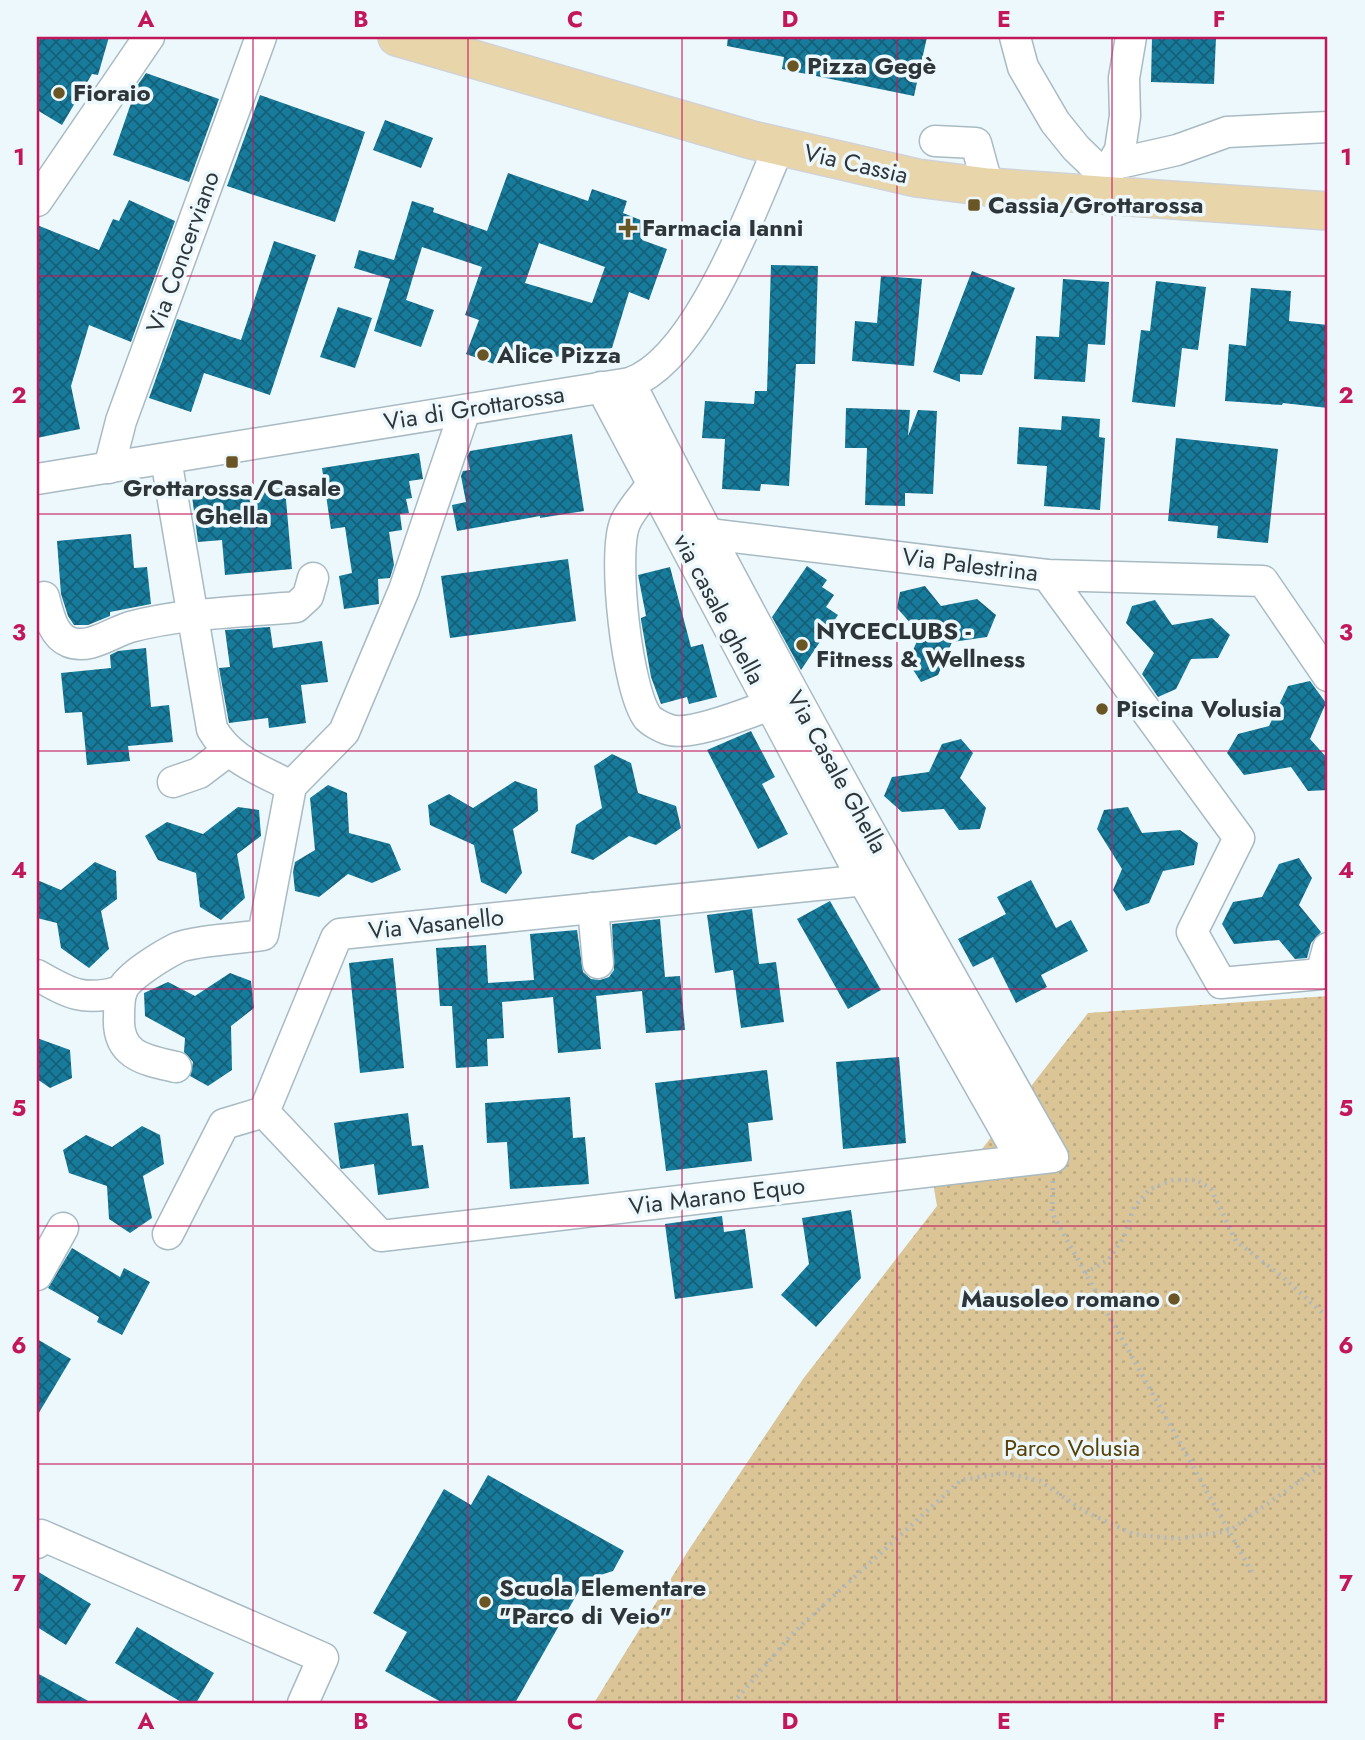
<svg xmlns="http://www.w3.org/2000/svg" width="1365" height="1740" viewBox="0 0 1365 1740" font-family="Jost,sans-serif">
	<defs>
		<pattern id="park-dots" width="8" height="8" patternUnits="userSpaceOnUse" patternTransform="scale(1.75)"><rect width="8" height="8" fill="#dbc596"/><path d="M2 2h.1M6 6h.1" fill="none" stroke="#bcaa82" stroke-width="1.8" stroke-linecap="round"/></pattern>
		<pattern id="building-cross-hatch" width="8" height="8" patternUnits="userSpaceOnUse" patternTransform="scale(1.75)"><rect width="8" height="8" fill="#177b9b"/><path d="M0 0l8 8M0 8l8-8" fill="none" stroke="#156078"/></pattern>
	</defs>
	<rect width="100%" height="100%" fill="#edf8fd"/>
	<!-- park -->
	<path fill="url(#park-dots)" d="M1328,996v707h-734l94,-152 115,-172 134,-173 -6,-35 37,-4 120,-154z"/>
	<!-- building -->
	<g fill="url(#building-cross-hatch)" fill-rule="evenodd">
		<path d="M40,37h69l-11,38 -6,-1 -30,51 -25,-15v-62z"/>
		<path d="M728,37h199l-13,59 -132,-27 2,-12 -57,-11z"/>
		<path d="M1152,37h64l-2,47 -63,-2z"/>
		<path d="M146,73l73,26 -30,83 -76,-27 24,-69z"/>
		<path d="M260,95l105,37 -30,90 -108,-36z"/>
		<path d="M385,120l48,18 -12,30 -48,-18z"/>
		<path d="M508,173l80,28 4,-12 35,12 -4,12 25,10 -6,17 25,9 -18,51 -20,-8 -17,56 -70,11 -42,-12 -6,17 -28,-10 13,-34 -14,-5 17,-48 -60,-20 -16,53 28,10 -13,37 -47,-16 16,-52 -36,-11 5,-18 35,10 18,-59 22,7 -1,4 54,19zM539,243l66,24 -13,36 -67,-20z"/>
		<path d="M129,200l46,21 -44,121 -42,-17 -18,61 9,43 -43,9v-213l62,25 14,-31 6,2z"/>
		<path d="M274,241l42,14 -46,140 -66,-22 -13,39 -42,-14 28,-79 64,21z"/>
		<path d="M771,265l47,1 -3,98h-19l-7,122 -28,-2 -1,7 -38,-2 3,-50 -23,-1 3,-37 49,3 1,-13h12z"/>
		<path d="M972,271l43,17 -33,87 -22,-1v8l-27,-10z"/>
		<path d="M881,276l41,3 -8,87 -62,-5 3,-40 22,2z"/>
		<path d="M1063,279l46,3 -4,63 -17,-1 -3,38 -51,-3 2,-43 23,1z"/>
		<path d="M1156,281l50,6 -8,63 -16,-2 -7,59 -43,-5 9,-72 9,1z"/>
		<path d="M1251,288l40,3 -2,30 39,4v83l-45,-5 -1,2 -57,-4 4,-57 17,2z"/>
		<path d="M338,307l34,11 -17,50 -35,-11z"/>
		<path d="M846,408l64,2 -2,26 10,-26 19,1 -4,83 -28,-1v13l-40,-1 2,-57h-22z"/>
		<path d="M1062,416l38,3 -1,18 6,1 -5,72 -56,-4 3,-40 -30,-2 2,-37 42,3z"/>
		<path d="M572,434l12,77 -44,7v-2l-83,15 -5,-26 14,-3 -5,-26 2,-5 7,-1 -3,-13 3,-6z"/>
		<path d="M1176,438l102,11 -10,94 -51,-5 1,-12 -50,-5z"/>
		<path d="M419,453l4,26 -14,2 3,17 -6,1 3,14 -9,1 2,16 -13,2 5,33 -4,13 -12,1 1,25 -35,5 -5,-33 13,-3 -7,-46 -14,2 -9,-61z"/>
		<path d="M285,488l7,81 -67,6 -3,-35 -24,2 -6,-46z"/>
		<path d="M131,534l3,34 13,-1 4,37 -41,8v4l-22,9h-14l-6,-9 -7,-22 -4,-53z"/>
		<path d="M568,559l8,62 -126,17 -9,-62z"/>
		<path d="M807,566l20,14 -5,7 12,8 -8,12 12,8 -37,55 -29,-53z"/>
		<path d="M670,567l21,80 12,-3 14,53 -28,7 -2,-7 -26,7 -10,-27 -10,-57v-2l5,-2 -8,-41z"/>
		<path d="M925,586l16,20 36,-7 19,16 -9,22 -35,5 -14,33 -17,7 -13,-20 12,-28 -23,-26 3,-16z"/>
		<path d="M1155,600l17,25 40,-7 18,17 -12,23 -27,1 -15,30 -18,8 -16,-23 12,-21 -28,-30 6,-17z"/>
		<path d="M270,627l3,21 49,-7 6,41 -27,3 5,38 -37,5 -1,-10 -39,5 -10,-55 11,-1 -5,-37z"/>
		<path d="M146,648l5,59 18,-2 4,37 -45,4 2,15 -43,4 -5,-53 -17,1 -4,-40 50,-5 -1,-13 8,-4z"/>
		<path d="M1310,681l16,22 -16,36 18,20v31l-20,1 -17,-24 -47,8 -17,-22 11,-19 31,-8 19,-40z"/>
		<path d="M751,731l24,46 -13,7 26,50 -30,15 -51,-99z"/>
		<path d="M961,739l12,14 -13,25 26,30 -6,21 -21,1 -15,-21 -42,3 -18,-16 8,-19 37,-5 13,-28z"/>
		<path d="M612,754l19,9 7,30 38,13 5,22 -25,17 -27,-9 -36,24 -22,-7 5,-28 26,-17 -8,-42z"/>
		<path d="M515,781l22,8 1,22 -25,18 9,44 -16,21 -25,-12 -7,-37 -44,-20 -2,-20 21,-11 24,14z"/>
		<path d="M328,785l19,8 2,40 41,11 11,26 -29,13 -24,-9 -29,23 -24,-6 -2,-19 2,-10 20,-12 -5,-52z"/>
		<path d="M238,807l21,3 2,26 -24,18 8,44 -24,22 -21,-13 -4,-34 -38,-13 -13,-24 22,-14 36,12z"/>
		<path d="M1128,807l14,26 38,-3 18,13 -4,22 -31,6 -14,32 -23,8 -13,-21 9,-21 -25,-40 7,-19z"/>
		<path d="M1299,858l13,20 -13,27 22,27 -10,11 -4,15 -12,1 -16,-19 -45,4 -12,-20 11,-22 29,-5 17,-33z"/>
		<path d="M95,862l21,9 1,28 -16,12 8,38 -20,19 -28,-20 -4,-25 -20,-5v-38l24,10z"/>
		<path d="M1031,880l25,48 15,-8 17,31 -47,24 6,12 -31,16 -23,-46 -20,10 -15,-28 48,-25 -9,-17z"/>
		<path d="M830,901l51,89 -33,19 -51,-90z"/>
		<path d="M752,909l7,55 17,-2 8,60 -43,6 -8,-58 -18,3 -8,-58z"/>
		<path d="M660,919l5,58 15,-1 5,54 -39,3 -4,-42 -46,5 5,53 -43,4 -5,-56 -51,5 2,36 -17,1 1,27 -32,2 -4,-62h-12l-4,-58 50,-3 2,38 46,-3 -4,-46 47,-4 6,42 8,7 9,1 9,-3 5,-7 -2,-46z"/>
		<path d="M393,958l11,110 -44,5 -11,-110z"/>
		<path d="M230,973l21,8 3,27 -23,18 1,44 -24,16 -18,-10 3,-14 -9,-10 1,-14 -40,-22 -1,-23 24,-11 27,14z"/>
		<path d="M37,1038l33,12 2,28 -22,10 -13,-9z"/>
		<path d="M899,1057l7,86 -63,6 -7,-87z"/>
		<path d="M767,1070l6,50 -25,3 4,38 -86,10 -11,-88z"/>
		<path d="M570,1097l3,41 12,-1 4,47 -79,5 -3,-47 -20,1 -2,-40z"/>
		<path d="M408,1113l4,33 11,-1 6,43 -51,7 -4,-31 -33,5 -1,-2 -6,-44z"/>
		<path d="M142,1126l18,9 4,29 -21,12 9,42 -22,15 -21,-14 -2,-33 -38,-13 -6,-23 23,-15 26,12z"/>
		<path d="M851,1210l10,68 -45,49 -35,-32 28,-31 -7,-46z"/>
		<path d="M722,1216l2,16 21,-3 8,59 -78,11 -10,-75z"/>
		<path d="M72,1248l48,29 4,-9 26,14 -28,53 -25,-13 2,-5 -51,-29z"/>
		<path d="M37,1339l34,20 -34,57z"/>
		<path d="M488,1475l136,76 -11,20 -28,9 -70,123h-72l-58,-32 22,-39 -34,-19 71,-124 27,16z"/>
		<path d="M37,1571l54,33 -25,41 -29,-18z"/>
		<path d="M137,1627l77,46 -18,30h-13l-68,-40z"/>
		<path d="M37,1673l55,30h-55z"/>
	</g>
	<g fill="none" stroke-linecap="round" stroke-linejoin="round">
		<defs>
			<g id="minor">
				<path d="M1015,37l8,30 32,55 21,26 31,30"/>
				<path d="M935,141l41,2 12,44"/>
				<path d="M1124,162l53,-12 50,-18 101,-5"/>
				<path d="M1107,179l4,-13 9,-16 5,-34 -1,-38 7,-41"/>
				<path d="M37,201l112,-164"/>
				<path d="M630,383c133,262 278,518 423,774l-672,79 -117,-124 72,-174 4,-4 555,-57"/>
				<path d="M601,387l262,493 159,280"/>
				<path d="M166,459l46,270c19,32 47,40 79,57"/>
				<path d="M109,468l12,-47 140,-384"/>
				<path d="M37,479l593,-96c68,-24 120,-171 149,-236"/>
				<path d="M653,483c-9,13 -22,26 -28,40 -13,31 2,169 23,195 4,4 13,9 19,11 21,9 80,-16 103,-24"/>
				<path d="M692,532l355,43 216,6 65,95"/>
				<path d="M1047,575l192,263 -47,94 29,51 100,-9 7,-26"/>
				<path d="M44,597c4,15 8,38 25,45 20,8 42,-9 61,-15 53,-14 111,-15 166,-20l12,-11 5,-18"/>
				<path d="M173,782l26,-9 29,-22"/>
				<path d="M593,908l5,55"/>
				<path d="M37,975c33,19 47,27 85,16"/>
				<path d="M176,1067c-31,-7 -59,-11 -57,-50 0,-8 0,-19 3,-27 6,-14 41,-35 55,-42 14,-7 67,-10 86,-13l28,-149 53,-54 60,-142 61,-180"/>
				<path d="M168,1234l56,-110 40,-12"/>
				<path d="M37,1275l26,-47"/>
				<path d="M37,1543l4,-8 282,123 -20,45"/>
			</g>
			<path id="major" d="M397,37l355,103 165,38 71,9 340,24"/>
		</defs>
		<!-- minor casing -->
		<use href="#minor" stroke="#a8bac2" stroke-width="33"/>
		<!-- major casing -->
		<use href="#major" stroke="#d1d3d4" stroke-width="40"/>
		<!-- path -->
		<g stroke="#aeb8bd" stroke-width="4.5" stroke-dasharray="2 5" stroke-linecap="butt">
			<path d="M1053,1181l-1,32 202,363"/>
			<path d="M1085,1273l23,-13 5,-7 11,-16 10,-30 16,-18 23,-9h24l14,9 25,52 48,37 44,40"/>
			<path d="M733,1703l60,-70 168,-153 44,-7 35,8 44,30 49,23 44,5 52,-8 99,-70"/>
		</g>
		<!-- minor -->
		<use href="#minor" stroke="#fff" stroke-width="30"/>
		<!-- major -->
		<use href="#major" stroke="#e9d5aa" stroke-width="37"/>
	</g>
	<!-- grid -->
	<path fill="none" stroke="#c2185b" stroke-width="2" stroke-opacity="0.55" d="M253,37v1666M468,37v1666M682,37v1666M897,37v1666M1112,37v1666M37,276h1291M37,514h1291M37,751h1291M37,989h1291M37,1226h1291M37,1464h1291"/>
	<!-- markers -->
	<g fill="#6a5524" stroke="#edf8fd" stroke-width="2.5">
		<circle cx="793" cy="66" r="7"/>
		<circle cx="59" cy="93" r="7"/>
		<rect x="967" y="198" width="14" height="14" rx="3.5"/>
		<path d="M624.5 217.5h7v7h7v7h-7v7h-7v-7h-7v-7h7z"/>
		<circle cx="483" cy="355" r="7"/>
		<rect x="225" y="455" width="14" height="14" rx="3.5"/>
		<circle cx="802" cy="645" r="7"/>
		<circle cx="1102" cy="709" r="7"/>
		<circle cx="1174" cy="1299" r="7"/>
		<circle cx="485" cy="1602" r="7"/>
	</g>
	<g text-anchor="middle" stroke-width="7" stroke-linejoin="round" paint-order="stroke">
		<!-- poi labels -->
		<g font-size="24" font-weight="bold" fill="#2f363a" stroke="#edf8fd" text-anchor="start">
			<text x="807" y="74">Pizza Gegè</text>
			<text x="73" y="101">Fioraio</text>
			<text x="988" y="213">Cassia/Grottarossa</text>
			<text x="642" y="236">Farmacia Ianni</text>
			<text x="497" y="363">Alice Pizza</text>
			<text x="232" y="496" text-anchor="middle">Grottarossa/Casale<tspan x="232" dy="28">Ghella</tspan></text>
			<text x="816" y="639">NYCECLUBS -<tspan x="816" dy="28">Fitness &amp; Wellness</tspan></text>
			<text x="1116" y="717">Piscina Volusia</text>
			<text x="1160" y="1307" text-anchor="end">Mausoleo romano</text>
			<text x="499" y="1596">Scuola Elementare<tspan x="499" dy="28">"Parco di Veio"</tspan></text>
		</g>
		<!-- street labels -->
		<g font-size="24" fill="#2f363a" stroke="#edf8fd">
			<text transform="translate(856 164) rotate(13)" y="8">Via Cassia</text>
			<text transform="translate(183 252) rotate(-70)" y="8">Via Concerviano</text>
			<text transform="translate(474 408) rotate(-9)" y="8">Via di Grottarossa</text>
			<text transform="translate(970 565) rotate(7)" y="8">Via Palestrina</text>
			<text transform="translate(719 609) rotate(62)" y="8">via casale ghella</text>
			<text transform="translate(837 772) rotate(61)" y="8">Via Casale Ghella</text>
			<text transform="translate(436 924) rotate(-6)" y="8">Via Vasanello</text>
			<text transform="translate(717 1196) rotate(-7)" y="8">Via Marano Equo</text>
		</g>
		<!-- park labels -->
		<g font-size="24" fill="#584106" stroke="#edf8fd">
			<text x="1072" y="1456">Parco Volusia</text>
		</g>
	</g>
	<!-- border -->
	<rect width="1365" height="1740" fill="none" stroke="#edf8fd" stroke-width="77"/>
	<rect x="38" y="38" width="1288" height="1664" fill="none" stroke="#c2185b" stroke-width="2.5"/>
	<g font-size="23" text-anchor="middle" font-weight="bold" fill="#c2185b">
		<text x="146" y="27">A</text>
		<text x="361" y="27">B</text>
		<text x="575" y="27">C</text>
		<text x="790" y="27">D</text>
		<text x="1004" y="27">E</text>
		<text x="1219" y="27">F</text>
		<text x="19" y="165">1</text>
		<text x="1346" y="165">1</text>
		<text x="19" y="403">2</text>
		<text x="1346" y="403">2</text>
		<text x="19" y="640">3</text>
		<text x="1346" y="640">3</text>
		<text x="19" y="878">4</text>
		<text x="1346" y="878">4</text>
		<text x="19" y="1116">5</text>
		<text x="1346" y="1116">5</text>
		<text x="19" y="1353">6</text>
		<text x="1346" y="1353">6</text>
		<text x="19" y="1591">7</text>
		<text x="1346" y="1591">7</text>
		<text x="146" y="1729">A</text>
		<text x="361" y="1729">B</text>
		<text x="575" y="1729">C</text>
		<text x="790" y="1729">D</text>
		<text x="1004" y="1729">E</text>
		<text x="1219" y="1729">F</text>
	</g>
</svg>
